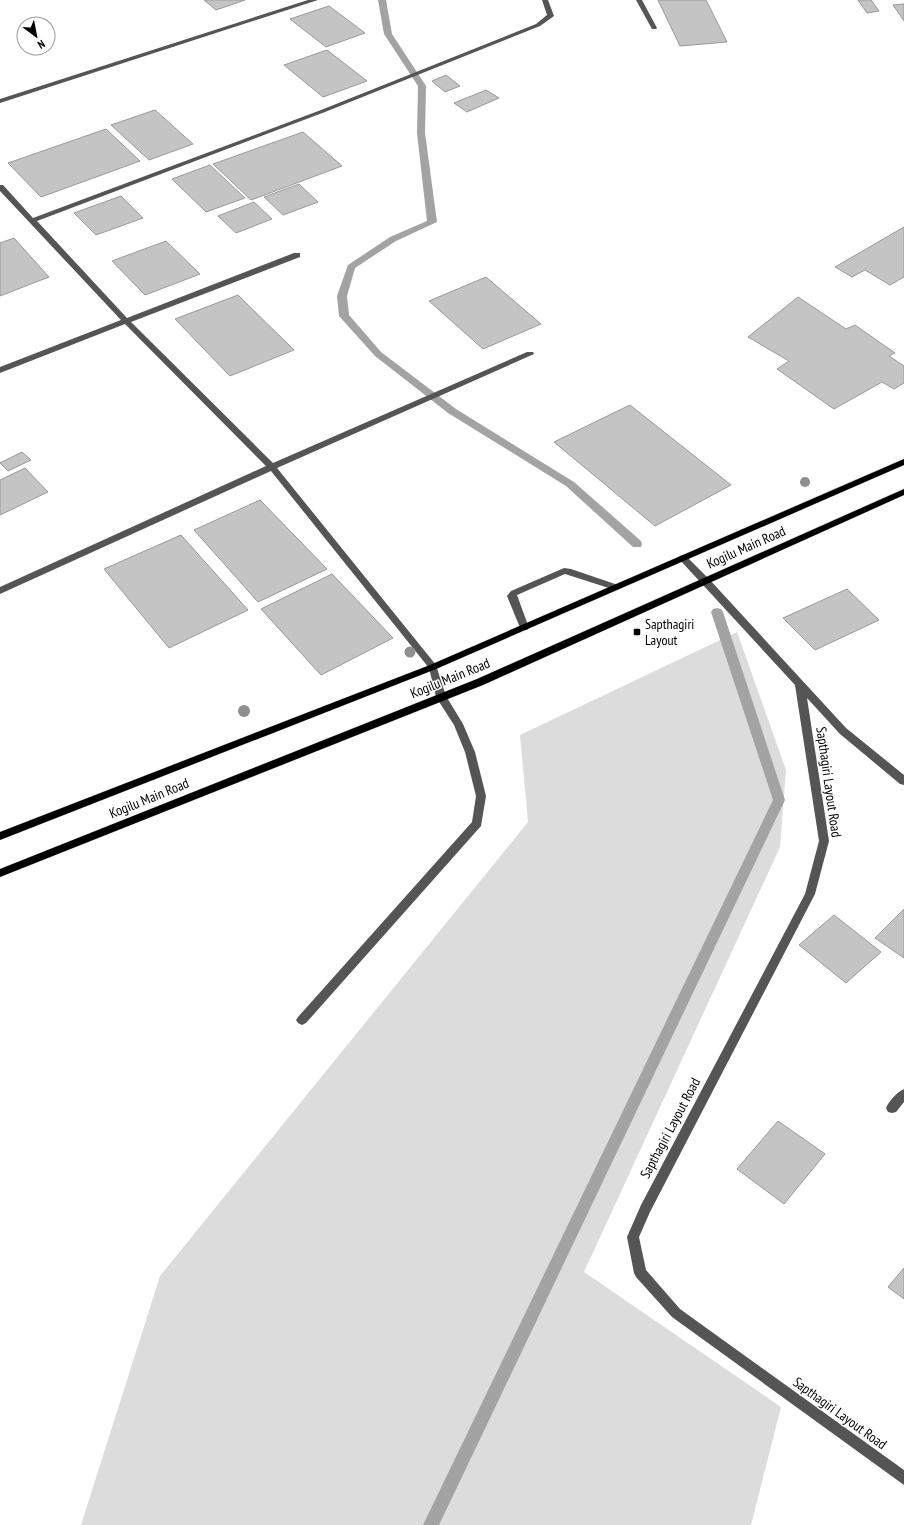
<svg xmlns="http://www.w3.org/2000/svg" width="904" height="1525" viewBox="0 0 904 1525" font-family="'PT Sans Narrow',sans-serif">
	<rect width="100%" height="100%" fill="#fff"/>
	<!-- green -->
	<path fill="#dcdcdc" d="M737,632l49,138 -6,77 -196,425 197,135 -30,118h-670l79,-249 368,-454 -8,-87z"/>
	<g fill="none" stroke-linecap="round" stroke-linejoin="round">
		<!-- stream -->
		<g fill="#a3a3a3" fill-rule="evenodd">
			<path d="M378,0h8l6,34 34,52 -1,47 12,89 -41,19 -41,27 -8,28 2,19 32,37 75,57 118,73 67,59 1,3 -1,3h-8l-67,-61 -118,-73 -73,-57 -36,-40 -2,-20 11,-31 42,-28 37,-16 -10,-88 1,-47 -34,-52z"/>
			<path d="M717,608l4,1 2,3 62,188 -346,725h-16l350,-725 -62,-188 2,-3z"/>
		</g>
	</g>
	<!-- building -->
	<g fill="#c4c4c4" stroke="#999">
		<path d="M204,0h41l-29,10z"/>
		<path d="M658,0h48l21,42 -47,4z"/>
		<path d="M858,0h13l8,11 -12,2z"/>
		<path d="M904,4v17l-11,-16z"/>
		<path d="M329,6l36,27 -39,14 -36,-28z"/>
		<path d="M327,50l40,31 -44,16 -39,-32z"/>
		<path d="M446,75l14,11 -15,6 -13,-11z"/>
		<path d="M486,90l13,8 -32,14 -13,-9z"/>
		<path d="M155,110l38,34 -44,16 -38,-35z"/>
		<path d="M106,129l34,32 -99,36 -33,-34z"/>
		<path d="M303,132l39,34 -91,34 -38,-36z"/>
		<path d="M210,165l35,33 -39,14 -34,-33z"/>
		<path d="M299,184l19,18 -35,13 -19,-18z"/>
		<path d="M121,196l22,22 -47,17 -22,-22z"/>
		<path d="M254,202l18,17 -36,14 -18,-17z"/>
		<path d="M904,227v50l-14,8 -25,-15 -13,7 -17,-10z"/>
		<path d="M14,238l35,39 -49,19v-53z"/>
		<path d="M166,241l34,33 -55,21 -33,-34z"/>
		<path d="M486,277l55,47 -58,25 -54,-48z"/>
		<path d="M238,295l56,55 -64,26 -55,-57z"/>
		<path d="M798,297l48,32 9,-4 40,28 -6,3 15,10v17l-10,6 -12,-7 -48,27 -57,-40 12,-8 -41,-24z"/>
		<path d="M630,405l101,80 -76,41 -101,-84z"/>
		<path d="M22,452l9,8 -23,11 -8,-8z"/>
		<path d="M25,468l23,24 -48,23v-35z"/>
		<path d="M260,500l67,69 -69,33 -64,-72z"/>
		<path d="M181,535l67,75 -79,38 -65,-79z"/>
		<path d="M332,574l61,64 -72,37 -60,-66z"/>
		<path d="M847,589l32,31 -64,30 -32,-32z"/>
		<path d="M904,909v49l-29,-20z"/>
		<path d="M834,915l47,37 -35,31 -47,-38z"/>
		<path d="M778,1121l47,33 -41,50 -47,-35z"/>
		<path d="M904,1268v31l-16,-12z"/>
	</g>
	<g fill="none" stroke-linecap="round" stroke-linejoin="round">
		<defs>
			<g id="major">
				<path d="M904,459v6l-468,204 -436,171v-8l430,-167z"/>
				<path d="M904,489v6l-421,190 -483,192v-8l477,-190z"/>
			</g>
		</defs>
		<!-- major casing -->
		<use href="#major" stroke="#dbdbdb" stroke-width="1"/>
		<!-- minor -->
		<g fill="#555" fill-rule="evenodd">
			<path d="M308,0h10l-318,103v-4z"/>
			<path d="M542,0h6l6,16 -14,10 -215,86 -288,109 90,97 167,-65h6v4l-169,65 142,141 254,-111h6l1,2 -257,114 159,197 10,31 17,28 12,28 11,44 -5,30 -175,197 -4,2 -4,-2 -2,-3 2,-3 174,-195 4,-26 -11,-44 -11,-27 -18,-28 -7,-29 -158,-197 -271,123v-7l266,-121 -141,-142 -125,49v-6l121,-47 -121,-129v-6h3l30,33 288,-108 215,-86 11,-9z"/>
			<path d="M636,0h6l15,28 -1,1h-4z"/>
			<path d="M683,555l3,1 23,23 137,149 58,47v10l-4,-1 -60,-50 -33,-36 22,143 -14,53 -165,318 -11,25 7,33 34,39 224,161v15l-232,-168 -36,-40 -2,-4 -7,-36 14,-32 164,-311 14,-53 -24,-156 -115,-125 -2,-2 2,-2z"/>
			<path d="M564,568l7,1 47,16 2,2 -5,3 -50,-16 -48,21 12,33 -2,2h-6l-14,-34 4,-5z"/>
			<path d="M904,1089v13l-8,10 -4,1 -4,-1 -2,-4c3,-7 11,-16 18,-19z"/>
		</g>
		<!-- major -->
		<use href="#major" fill="#000" fill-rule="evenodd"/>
	</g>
	<!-- trees -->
	<g fill="#8f8f8f">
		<circle cx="805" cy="482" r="5"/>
		<circle cx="410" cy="652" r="5.5"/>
		<circle cx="244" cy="711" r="6"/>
	</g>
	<!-- markers -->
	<rect fill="#000" stroke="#fff" stroke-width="1.5" x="633" y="628" width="8" height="8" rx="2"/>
	<g text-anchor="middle" stroke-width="3" stroke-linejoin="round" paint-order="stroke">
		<!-- street labels -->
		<g font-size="14" fill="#000" stroke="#fff">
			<text transform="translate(746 547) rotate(-24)" y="5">Kogilu Main Road</text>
			<text transform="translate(450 678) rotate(-22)" y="5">Kogilu Main Road</text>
			<text transform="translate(829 782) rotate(82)" y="5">Sapthagiri Layout Road</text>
			<text transform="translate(149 798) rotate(-22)" y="5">Kogilu Main Road</text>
			<text transform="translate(670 1128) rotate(-62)" y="5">Sapthagiri Layout Road</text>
			<text transform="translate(840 1413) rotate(36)" y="5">Sapthagiri Layout Road</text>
		</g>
		<!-- poi labels -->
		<g font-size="14" fill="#000" stroke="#fff" text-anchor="start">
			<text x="645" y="629">Sapthagiri<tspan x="645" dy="16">Layout</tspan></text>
		</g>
	</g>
	<!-- north arrow -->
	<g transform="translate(36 36) rotate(148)"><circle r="19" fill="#ffffff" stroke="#999999"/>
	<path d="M0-3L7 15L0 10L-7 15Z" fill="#000000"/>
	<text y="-6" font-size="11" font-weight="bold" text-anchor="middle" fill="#000000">N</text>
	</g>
</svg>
